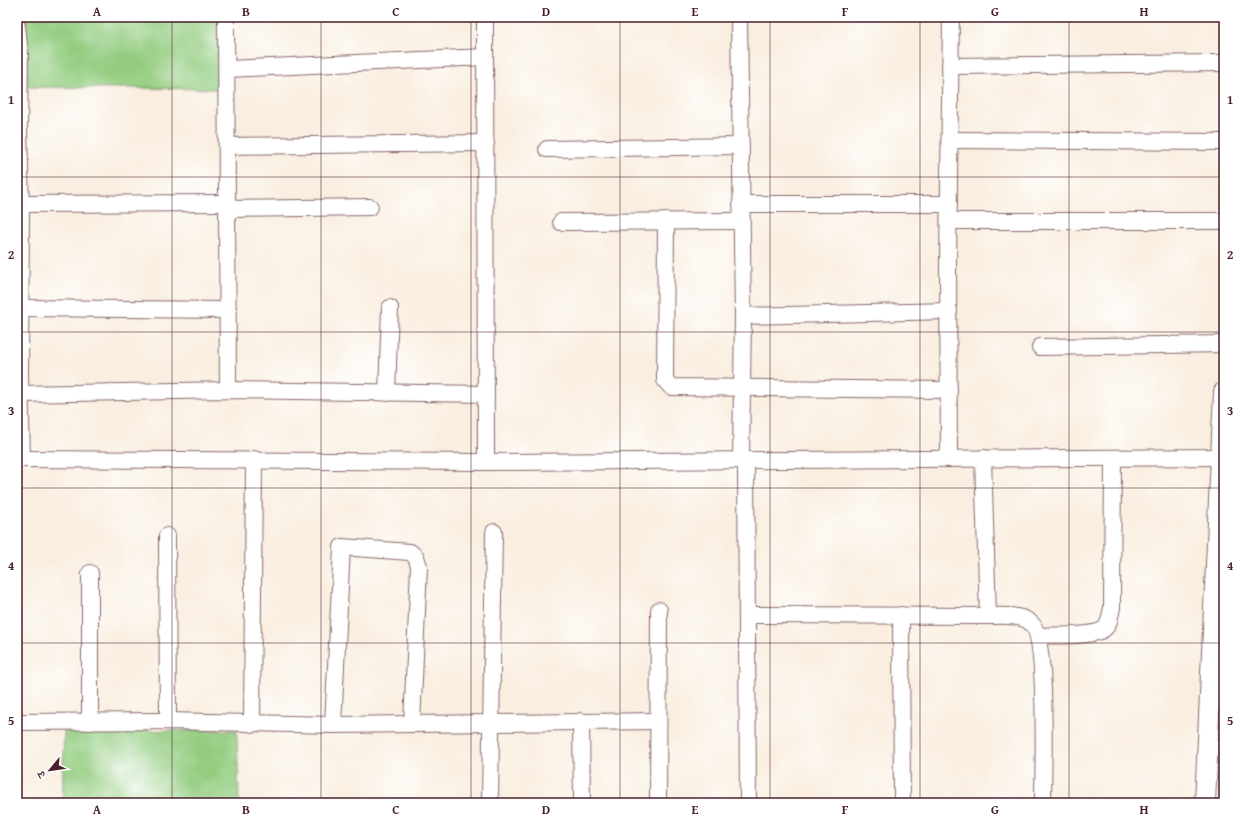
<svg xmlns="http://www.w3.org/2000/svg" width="1241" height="820" viewBox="0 0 1241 820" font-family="'Gentium Book Plus','Noto Serif Devanagari',serif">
	<rect width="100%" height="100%" fill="#fff"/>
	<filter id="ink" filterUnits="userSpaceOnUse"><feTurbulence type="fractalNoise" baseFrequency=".025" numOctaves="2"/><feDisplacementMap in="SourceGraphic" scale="8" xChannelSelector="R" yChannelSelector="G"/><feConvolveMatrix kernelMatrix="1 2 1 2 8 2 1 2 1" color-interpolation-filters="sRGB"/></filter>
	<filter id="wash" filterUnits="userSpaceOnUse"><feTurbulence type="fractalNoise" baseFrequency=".012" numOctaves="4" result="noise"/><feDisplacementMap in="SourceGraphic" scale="16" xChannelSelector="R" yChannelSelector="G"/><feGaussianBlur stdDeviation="0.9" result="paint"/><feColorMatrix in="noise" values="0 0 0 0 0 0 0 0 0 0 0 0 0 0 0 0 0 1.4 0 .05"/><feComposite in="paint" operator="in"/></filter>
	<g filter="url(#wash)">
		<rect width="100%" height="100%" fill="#f9eedf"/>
		<!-- green -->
		<g fill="#93cc7f" stroke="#6e7655">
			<path d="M27,17h192l-2,72 -190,-2z"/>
			<path d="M237,730l2,73h-177l2,-72z"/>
		</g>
	</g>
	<g filter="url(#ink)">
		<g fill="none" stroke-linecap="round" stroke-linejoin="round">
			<defs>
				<g id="minor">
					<path d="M226,17l2,373"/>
					<path d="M485,17l1,445"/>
					<path d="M739,17l4,299 -2,144"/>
					<path d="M17,26l3,28 -1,75 2,79 -1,168 2,83"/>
					<path d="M950,66l274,-3"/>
					<path d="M227,69l258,-12"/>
					<path d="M950,140l274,2"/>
					<path d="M227,146l259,-3"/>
					<path d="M547,149l194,-3"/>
					<path d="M21,204l207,-1"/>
					<path d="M741,204h208"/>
					<path d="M227,209l143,-2"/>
					<path d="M666,221l-1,159 6,7 278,3"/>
					<path d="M949,221h275"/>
					<path d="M561,222l181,-1"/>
					<path d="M20,308l208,2"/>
					<path d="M743,316l206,-5"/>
					<path d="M1040,347l184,-3"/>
					<path d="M387,393l3,-85"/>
					<path d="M20,394l208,-4 258,4"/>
					<path d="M983,458l5,158"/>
					<path d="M17,459l469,3 738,-5"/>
					<path d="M949,459l-1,-197 3,-245"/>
					<path d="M746,460l2,343"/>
					<path d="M167,536l1,185"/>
					<path d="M90,573v149"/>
					<path d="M747,615l241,1c14,0 35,-2 44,8 16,16 11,150 11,179"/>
					<path d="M901,615l1,188"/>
					<path d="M1039,636c14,-1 55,1 65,-7 6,-5 6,-14 8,-21l1,-149"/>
					<path d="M581,721l1,82"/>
					<path d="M17,722l151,-1 165,4 325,-4"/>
					<path d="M252,724l2,-265"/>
					<path d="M333,725l9,-178 68,5 6,5 3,9 -7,158"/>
					<path d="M490,803l4,-271"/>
					<path d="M658,803l1,-193"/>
				</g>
				<path id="tertiary" d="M1205,803l19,-411"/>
			</defs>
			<!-- minor casing -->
			<use href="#minor" stroke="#87676a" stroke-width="18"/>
			<!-- tertiary casing -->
			<use href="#tertiary" stroke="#87676a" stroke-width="22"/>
			<!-- minor -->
			<use href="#minor" stroke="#fff" stroke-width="16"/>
			<!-- tertiary -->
			<use href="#tertiary" stroke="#fff" stroke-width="20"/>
		</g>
	</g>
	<!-- grid -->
	<path fill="none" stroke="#4a1f2b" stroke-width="1" stroke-opacity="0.55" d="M172,17v786M321,17v786M471,17v786M620,17v786M770,17v786M920,17v786M1069,17v786M17,177h1207M17,332h1207M17,488h1207M17,643h1207"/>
	<!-- margin -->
	<rect width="1241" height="820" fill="none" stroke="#fff" stroke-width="44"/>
	<!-- north arrow -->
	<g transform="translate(50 770) rotate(241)" stroke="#ffffff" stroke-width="3" paint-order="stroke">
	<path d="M0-3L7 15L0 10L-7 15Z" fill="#4a1f2b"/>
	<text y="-6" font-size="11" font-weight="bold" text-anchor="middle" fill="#4a1f2b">उ</text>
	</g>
	<rect x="22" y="22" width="1197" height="776" fill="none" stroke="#4a1f2b" stroke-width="1.5"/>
	<g font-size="13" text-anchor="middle" font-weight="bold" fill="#4a1f2b">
		<text x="97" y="16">A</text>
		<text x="246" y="16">B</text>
		<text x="396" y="16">C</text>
		<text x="546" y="16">D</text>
		<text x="695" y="16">E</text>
		<text x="845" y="16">F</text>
		<text x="995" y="16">G</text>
		<text x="1144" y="16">H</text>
		<text x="11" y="104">1</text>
		<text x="1230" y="104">1</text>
		<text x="11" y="259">2</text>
		<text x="1230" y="259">2</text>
		<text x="11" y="415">3</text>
		<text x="1230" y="415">3</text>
		<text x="11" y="570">4</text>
		<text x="1230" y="570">4</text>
		<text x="11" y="725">5</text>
		<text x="1230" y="725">5</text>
		<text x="97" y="814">A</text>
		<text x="246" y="814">B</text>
		<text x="396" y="814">C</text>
		<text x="546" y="814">D</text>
		<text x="695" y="814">E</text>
		<text x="845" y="814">F</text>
		<text x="995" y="814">G</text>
		<text x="1144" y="814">H</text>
	</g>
</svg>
